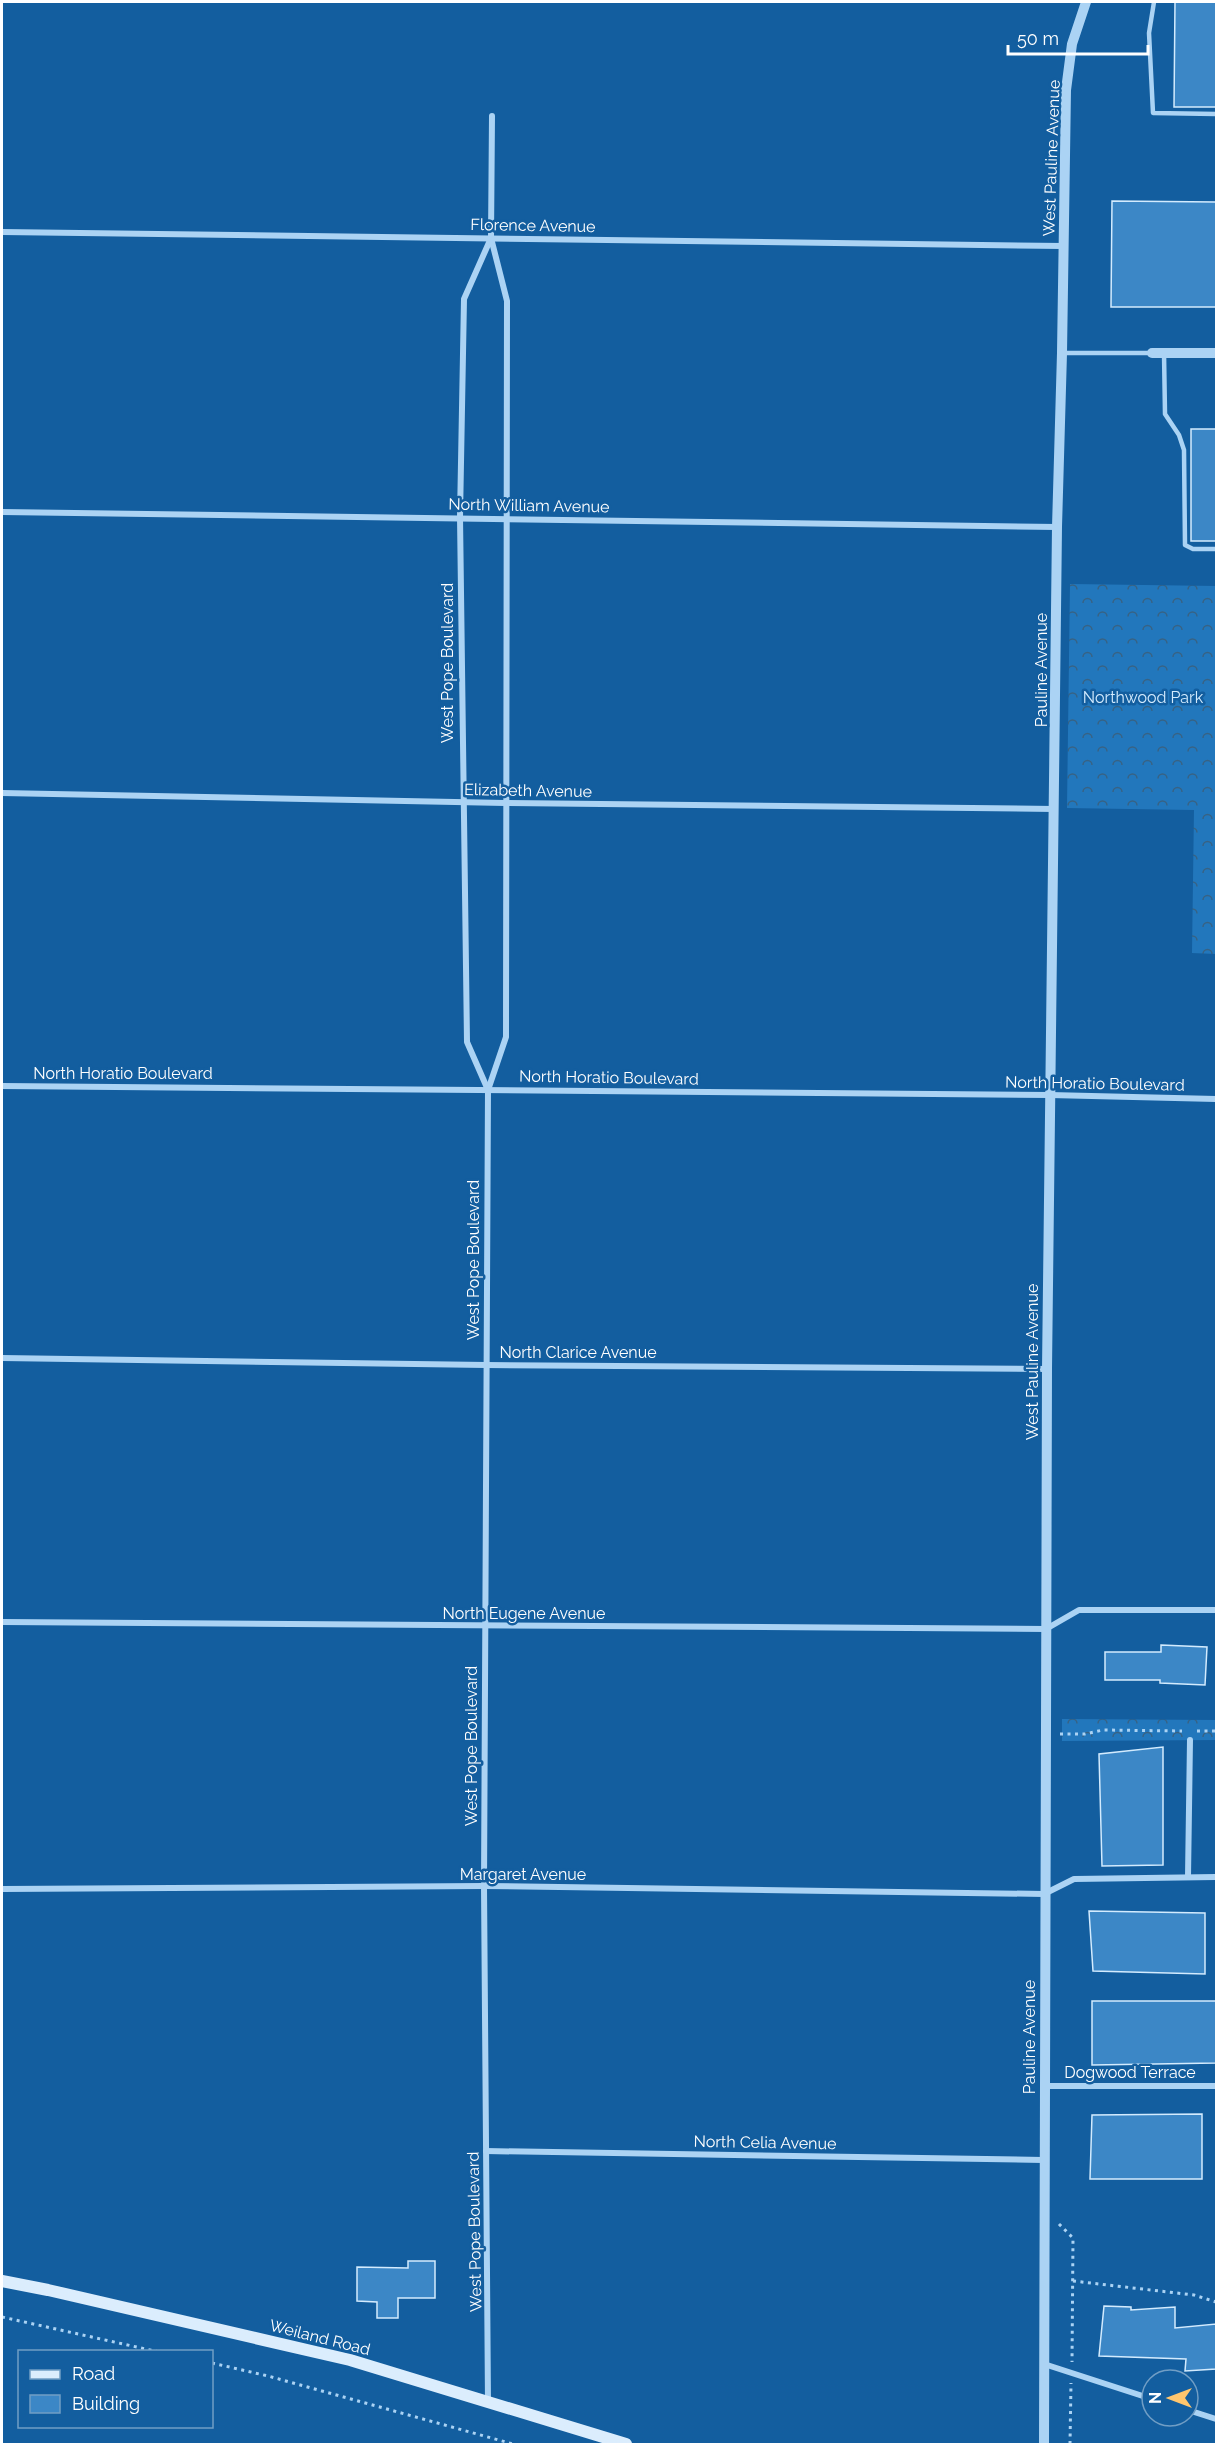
<svg xmlns="http://www.w3.org/2000/svg" width="1218" height="2446" viewBox="0 0 1218 2446" font-family="Raleway,sans-serif">
	<defs>
		<pattern id="forest-crowns" width="20" height="18" patternUnits="userSpaceOnUse" patternTransform="scale(1.5)"><rect width="20" height="18" fill="#2277bc"/><path d="M2 6a3 3 0 1 1 6 0M12 15a3 3 0 1 1 6 0" fill="none" stroke="#376284"/></pattern>
	</defs>
	<rect width="100%" height="100%" fill="#135e9f"/>
	<!-- forest -->
	<g fill="url(#forest-crowns)">
		<path d="M1070,584l146,2v368l-24,-1 2,-143 -127,-2z"/>
		<path d="M1062,1719l154,1v20l-154,1z"/>
	</g>
	<!-- building -->
	<g fill="#3c87c6" stroke="#d3ebfe" stroke-width="1.5">
		<path d="M1175,2h41v105h-42z"/>
		<path d="M1112,201l104,1v105h-105z"/>
		<rect x="1191" y="429" width="25" height="112"/>
		<path d="M1161,1645l46,2 -2,38 -45,-2v-3h-55v-28h56z"/>
		<path d="M1163,1747v118l-61,1 -3,-112z"/>
		<path d="M1089,1911l116,2v61l-112,-3z"/>
		<path d="M1092,2001h124v62l-124,2z"/>
		<path d="M1202,2114v65h-112l2,-64z"/>
		<path d="M408,2261h27v37h-37v20h-21v-16l-20,-1v-34l51,1z"/>
		<path d="M1104,2306l27,1v3l44,-3v21l41,-4v45l-31,2 1,-12 -87,-3z"/>
	</g>
	<g fill="none" stroke-linecap="round" stroke-linejoin="round">
		<!-- path -->
		<g stroke="#abd3f4" stroke-width="3" stroke-dasharray="3 4.5" stroke-linecap="butt">
			<path d="M1197,1731h19"/>
			<path d="M1060,1734h25l18,-4 79,1"/>
			<path d="M1059,2224l14,14 -1,124"/>
			<path d="M1073,2281l121,14 22,7"/>
			<path d="M2,2317l157,35"/>
			<path d="M212,2363l56,13 245,68"/>
			<path d="M1070,2444l1,-61"/>
		</g>
		<!-- service -->
		<g stroke="#abd3f4" stroke-width="4.5">
			<path d="M1154,2l-5,31 4,80 63,1"/>
			<path d="M1062,353h90"/>
			<path d="M1164,353l1,61 14,21 5,15 1,95 8,4h23"/>
		</g>
		<!-- minor -->
		<g stroke="#abd3f4" stroke-width="6">
			<path d="M2,232l1061,14"/>
			<path d="M2,512l1055,15"/>
			<path d="M2,793l503,10 549,6"/>
			<path d="M2,1086l1048,9 166,4"/>
			<path d="M488,1090l-21,-48 -7,-525 4,-218 27,-61"/>
			<path d="M2,1358l484,7 561,4"/>
			<path d="M2,1622l1044,7 33,-19h137"/>
			<path d="M1188,1877l2,-137"/>
			<path d="M2,1889l482,-3 560,8 30,-15 142,-2"/>
			<path d="M1044,2086h172"/>
			<path d="M486,2151l557,9"/>
			<path d="M1044,2364l108,35"/>
			<path d="M488,2402l-4,-516 4,-796 18,-53 1,-736 -16,-63 1,-122"/>
			<path d="M1188,2410l28,9"/>
		</g>
		<!-- tertiary -->
		<g stroke="#abd3f4" stroke-width="10">
			<path d="M1152,353h64"/>
			<path d="M1044,2444l3,-1075 10,-842 5,-174 4,-263 6,-46 14,-42"/>
		</g>
		<!-- secondary -->
		<path stroke="#dbedfd" stroke-width="12" d="M2,2281l46,9 302,70 276,84"/>
	</g>
	<g text-anchor="middle" stroke-width="5" stroke-linejoin="round" paint-order="stroke">
		<!-- street labels -->
		<g font-size="16" fill="#fff" stroke="#135e9f">
			<text transform="translate(1051 158) rotate(-88)" y="6">West Pauline Avenue</text>
			<text transform="translate(533 225) rotate(1)" y="6">Florence Avenue</text>
			<text transform="translate(529 505) rotate(1)" y="6">North William Avenue</text>
			<text transform="translate(447 663) rotate(-90)" y="6">West Pope Boulevard</text>
			<text transform="translate(1041 670) rotate(-90)" y="6">Pauline Avenue</text>
			<text transform="translate(528 790) rotate(1)" y="6">Elizabeth Avenue</text>
			<text x="123" y="1079">North Horatio Boulevard</text>
			<text transform="translate(609 1077) rotate(1)" y="6">North Horatio Boulevard</text>
			<text transform="translate(1095 1083) rotate(1)" y="6">North Horatio Boulevard</text>
			<text transform="translate(473 1260) rotate(-90)" y="6">West Pope Boulevard</text>
			<text x="578" y="1358">North Clarice Avenue</text>
			<text transform="translate(1032 1362) rotate(-90)" y="6">West Pauline Avenue</text>
			<text x="524" y="1619">North Eugene Avenue</text>
			<text transform="translate(471 1746) rotate(-90)" y="6">West Pope Boulevard</text>
			<text x="523" y="1880">Margaret Avenue</text>
			<text transform="translate(1029 2037) rotate(-90)" y="6">Pauline Avenue</text>
			<text x="1130" y="2078">Dogwood Terrace</text>
			<text transform="translate(765 2142) rotate(1)" y="6">North Celia Avenue</text>
			<text transform="translate(474 2232) rotate(-91)" y="6">West Pope Boulevard</text>
			<text transform="translate(320 2337) rotate(14)" y="6">Weiland Road</text>
		</g>
		<!-- park labels -->
		<g font-size="16" fill="#d3ebfe" stroke="#135e9f">
			<text x="1143" y="703">Northwood Park</text>
		</g>
	</g>
	<!-- border -->
	<rect width="1218" height="2446" fill="none" stroke="#ffffff" stroke-width="6"/>
	<!-- legend -->
	<rect x="18" y="2350" width="195" height="78" fill="#135e9f" stroke="#719ec5" stroke-width="1.5"/>
	<rect x="30" y="2370" width="30" height="9" fill="#dbedfd" stroke="#719ec5" stroke-width="1.5"/>
	<text x="72" y="2380" font-size="18" fill="#ffffff">Road</text>
	<rect x="30" y="2395" width="30" height="18" fill="#3c87c6" stroke="#719ec5" stroke-width="1.5"/>
	<text x="72" y="2410" font-size="18" fill="#ffffff">Building</text>
	<!-- north arrow -->
	<g transform="translate(1170 2398) rotate(270)"><circle r="28" fill="#135e9f" stroke="#719ec5" stroke-width="1.5"/>
	<path d="M0-4.5L10 22L0 15L-10 22Z" fill="#ffc66e"/>
	<text y="-9" font-size="16" font-weight="bold" text-anchor="middle" fill="#ffffff">N</text>
	</g>
	<!-- scale -->
	<path d="M1008 45v9h140v-9" fill="none" stroke="#ffffff" stroke-width="3"/>
	<text x="1017" y="45" font-size="18" fill="#ffffff" stroke="#135e9f" stroke-width="4.5" paint-order="stroke">50 m</text>
</svg>
